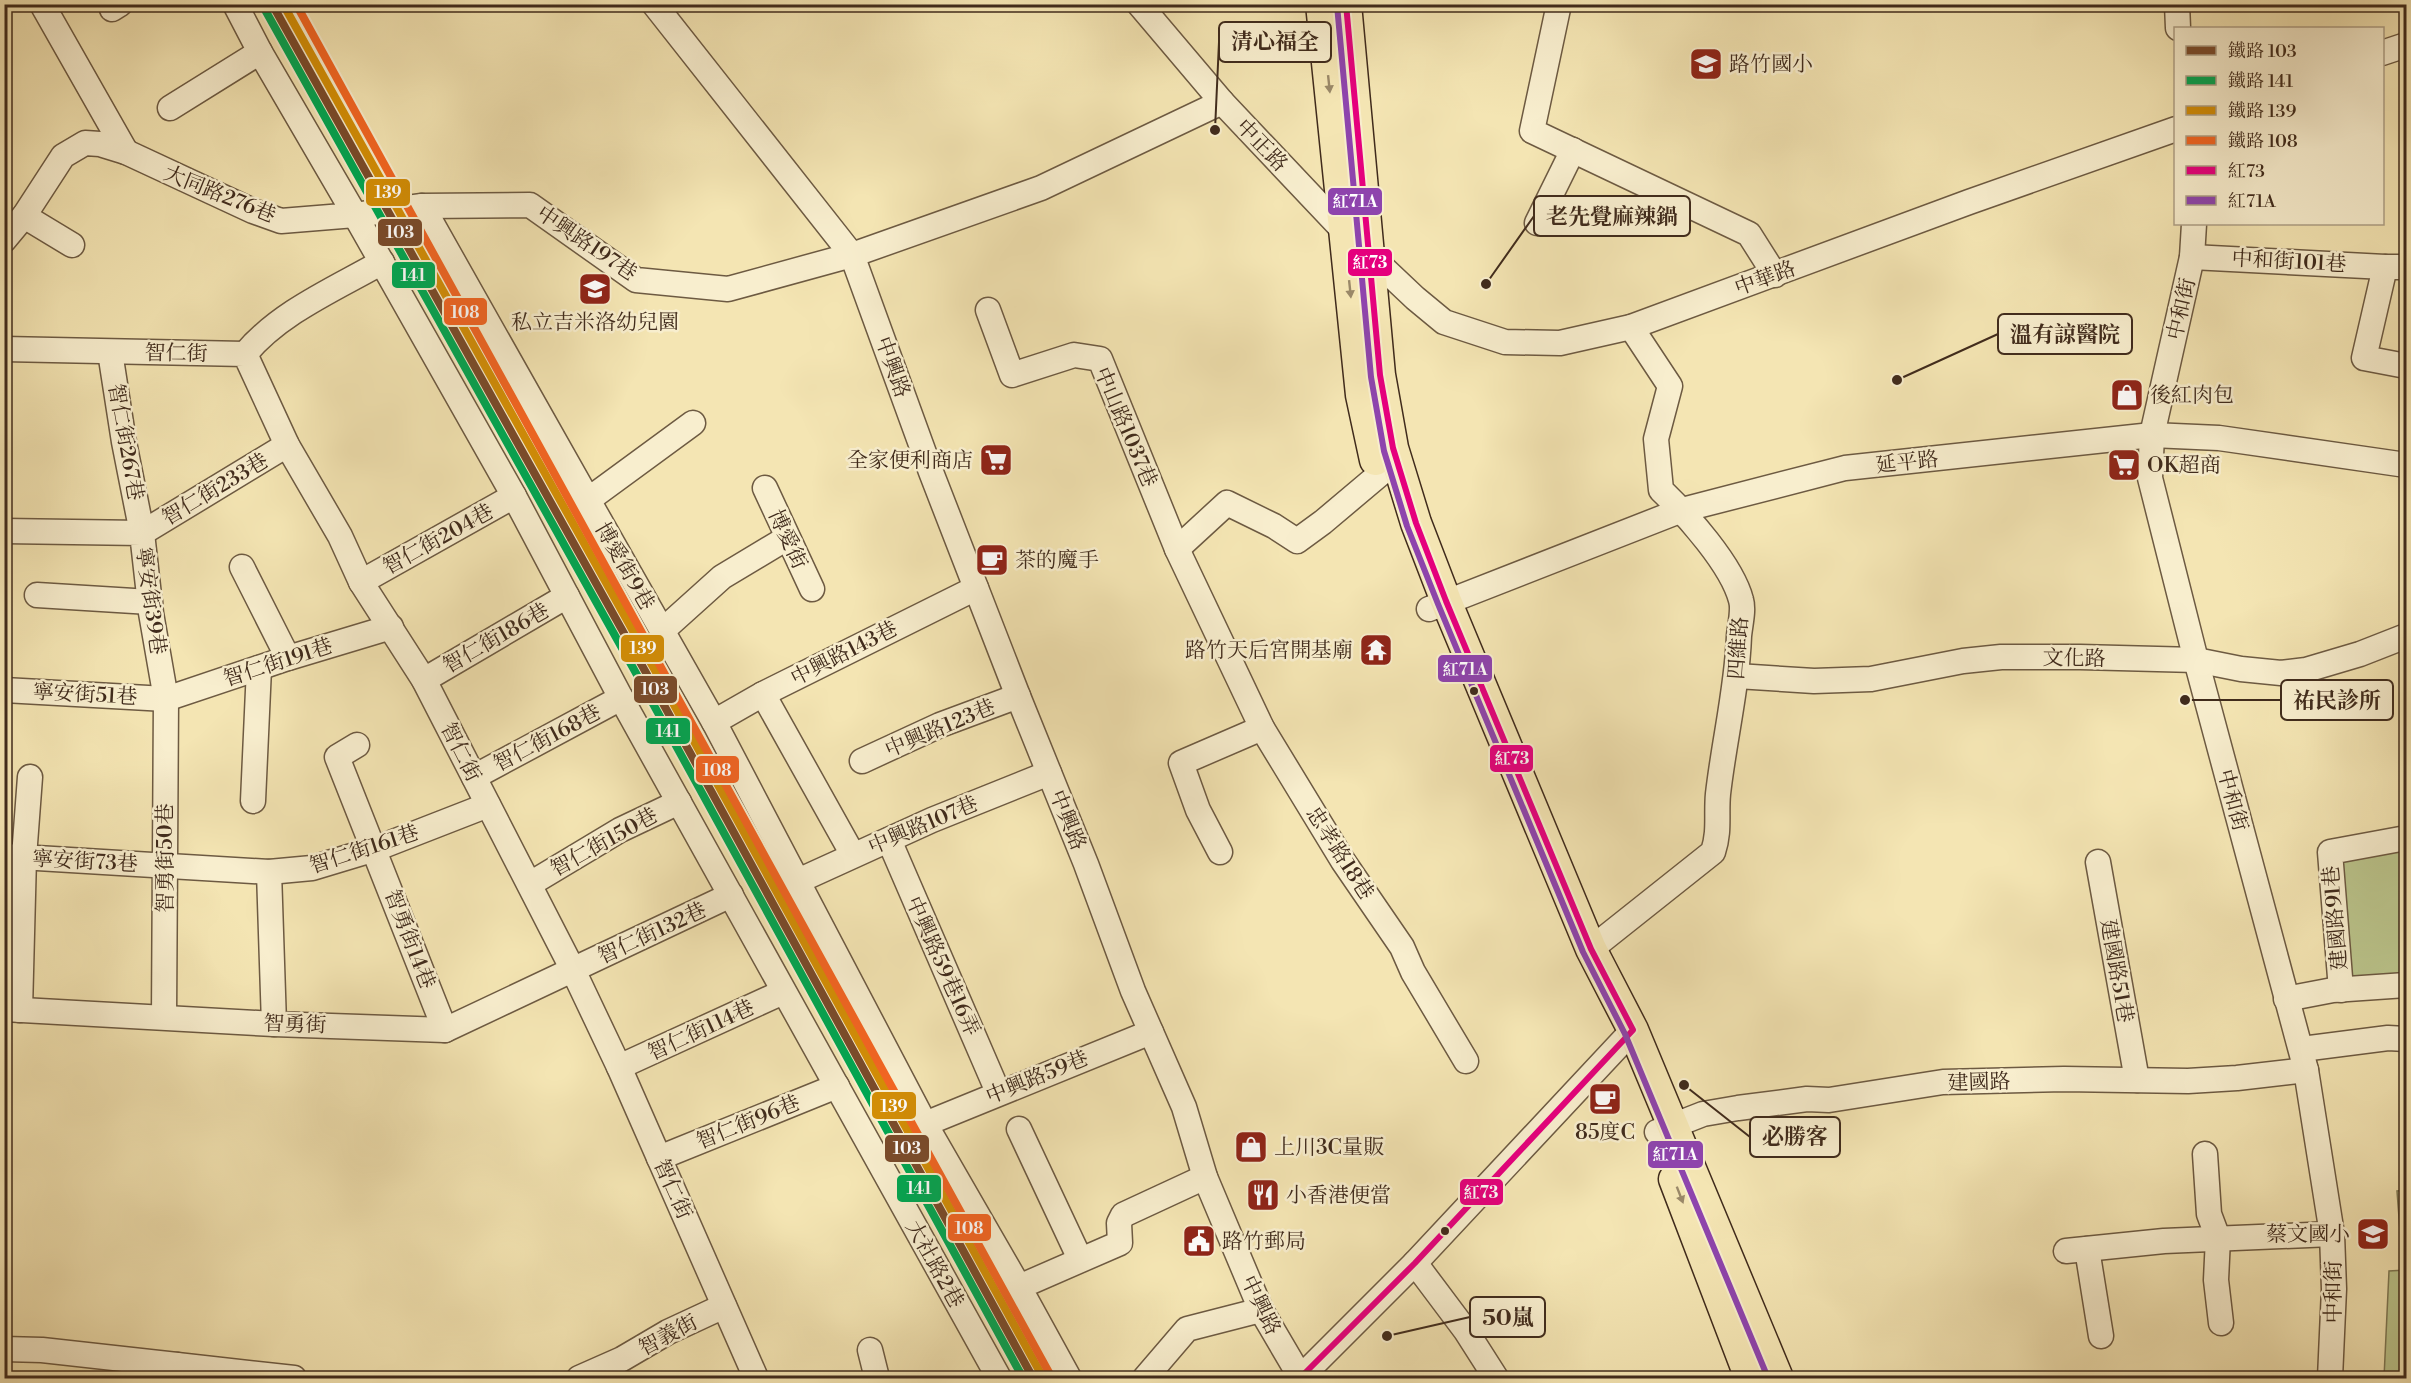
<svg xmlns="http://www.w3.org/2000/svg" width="2411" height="1383" viewBox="0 0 2411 1383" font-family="'Libre Bodoni','Noto Serif TC',serif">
	<rect width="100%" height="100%" fill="#f4e5b3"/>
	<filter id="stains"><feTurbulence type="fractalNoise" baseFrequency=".00333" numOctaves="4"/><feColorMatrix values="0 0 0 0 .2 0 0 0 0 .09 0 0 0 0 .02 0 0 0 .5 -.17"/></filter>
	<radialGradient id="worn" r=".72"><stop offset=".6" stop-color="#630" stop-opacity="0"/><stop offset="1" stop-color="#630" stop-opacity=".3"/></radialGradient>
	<!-- green -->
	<g fill="#bbc58c" stroke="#7e7854" stroke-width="1.5">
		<path d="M2406,850v124l-55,5 -10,-117z"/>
		<path d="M2406,1190v66l-4,1 -5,-66z"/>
		<path d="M2406,1270v71l-4,37h-18l5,-107z"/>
	</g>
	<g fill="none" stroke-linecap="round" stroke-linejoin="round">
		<defs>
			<g id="minor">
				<path d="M42,4l84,148"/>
				<path d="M654,4l198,251 79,217 87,224 68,168 47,127 51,116 21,70 56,133 40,68"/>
				<path d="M1139,4l83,98 122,129 71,67 29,24 61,20 55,1 71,-16 338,-125 207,-73"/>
				<path d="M1559,4l-27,127 217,103 26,41"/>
				<path d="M2177,4l1,24"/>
				<path d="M112,9l8,-5"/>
				<path d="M2382,53l24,-8"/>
				<path d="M170,108l90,-56"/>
				<path d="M422,206l166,294 105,-77"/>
				<path d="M24,216l48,29"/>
				<path d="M1537,223l36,-73"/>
				<path d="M2194,224l-2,33 -40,178 -2,43 46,182 110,410 26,164 2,55 -4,89"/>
				<path d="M4,240l20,-24 39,-60 22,-13 15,1 26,8 127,59 28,10 74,-6 -95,-163 -25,-48"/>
				<path d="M2192,257l193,10"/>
				<path d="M2406,267h-21l-21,91 42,8"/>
				<path d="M988,310l24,65 62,-20 26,4 77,190 85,179 81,133 59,86 11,25 53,89"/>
				<path d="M4,349l241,5 42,91 53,91 21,46 63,98 149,290 46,97 137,311"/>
				<path d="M110,352l14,90 18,91 145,-88"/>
				<path d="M245,354c35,-42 90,-65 137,-92"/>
				<path d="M765,488l47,101"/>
				<path d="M588,500l126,222 211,402 94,163"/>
				<path d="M4,531l138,2 9,80 15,86 -2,318"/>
				<path d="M1177,549l50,-46 47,23 23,15 26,-19 57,-48"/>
				<path d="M242,567l46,91"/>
				<path d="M361,582l153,-86"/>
				<path d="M37,595l113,7"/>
				<path d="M1429,609l253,-99 163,-42 307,-33 67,3 187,27"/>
				<path d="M662,631l60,-54 65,-39"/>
				<path d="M1737,676l77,5 57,-2 92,-18 38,-4h79l116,3 45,9 40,4 25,-3 54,-16 46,-18"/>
				<path d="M424,680l143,-84"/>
				<path d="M4,690l162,9 122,-41 103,-31"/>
				<path d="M763,694l90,161"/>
				<path d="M714,722l49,-28 213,-106"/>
				<path d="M357,745l-20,12 108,273"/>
				<path d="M862,761l78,-36 78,-29"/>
				<path d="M474,777l147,-79"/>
				<path d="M253,801l6,-133"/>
				<path d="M889,840l109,252"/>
				<path d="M1220,852l-22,-42 -17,-47 81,-35"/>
				<path d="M4,856l265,16 43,-4 63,-19 113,-44"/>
				<path d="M2098,862l39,218"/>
				<path d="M269,872l5,152"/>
				<path d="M798,881l134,-61 117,-47"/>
				<path d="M530,884l90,-54 59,-28"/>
				<path d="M1591,949l122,-97c7,-21 3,-37 5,-58 6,-53 19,-105 21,-158 1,-11 5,-26 2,-36 -9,-35 -54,-85 -80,-110l-5,-51 14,-53 -39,-59"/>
				<path d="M2341,990l-11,-138 76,-14"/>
				<path d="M2286,999l47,-9 73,-5"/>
				<path d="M4,1009l270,15 171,6 286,-135"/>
				<path d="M20,1010l4,-153 6,-80"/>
				<path d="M2302,1049l86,-11 18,1"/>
				<path d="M619,1067l164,-75"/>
				<path d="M925,1124l226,-92"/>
				<path d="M1019,1129l61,130"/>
				<path d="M1657,1132l46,-18 35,-6 69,-9 22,1 114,-18 121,-3 124,2 49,-3 69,-8"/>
				<path d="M2205,1154l4,60 9,24 -2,42 5,43"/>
				<path d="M659,1158l178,-72"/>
				<path d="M2087,1249l14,87"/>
				<path d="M2066,1251l98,-10 168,-7"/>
				<path d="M1415,1263l51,68 30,47"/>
				<path d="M4,1349l38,1 135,15v13"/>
				<path d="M870,1350l7,28"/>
				<path d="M177,1365l117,13"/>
				<path d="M579,1378l43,-19 46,-27 56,-26"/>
				<path d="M999,1378l-378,-680 -107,-202 -159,-281 67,-9 108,-1 106,75 92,9 124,-34 189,-67 181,-86"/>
				<path d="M1069,1378l-50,-91 101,-44 -1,-20 4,-8 82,-38"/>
				<path d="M1145,1378l42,-49 74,-19"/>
				<path d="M1300,1378l115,-115 218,-233"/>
			</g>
			<g id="major">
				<path d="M1321,4l40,391 14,65"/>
				<path d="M1346,4l34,371 13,73 23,75 30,78 145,348 42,81 145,348"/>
				<path d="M1674,1179l76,199"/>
			</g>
		</defs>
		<!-- minor casing -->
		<use href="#minor" stroke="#6d5a42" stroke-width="27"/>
		<!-- major casing -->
		<use href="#major" stroke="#402b1c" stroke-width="33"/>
		<!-- minor -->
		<use href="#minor" stroke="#f8eece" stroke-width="24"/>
		<!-- major -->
		<use href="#major" stroke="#f4e5b3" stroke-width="30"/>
		<defs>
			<path id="bus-1" d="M1300,1378l115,-115 218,-233 -42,-81 -145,-348 -30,-78 -23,-75 -13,-73 -34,-371"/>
			<path id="bus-2" d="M1337,5l34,372 13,74 23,75 31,78 145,348 42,82 143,344"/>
		</defs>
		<!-- bus-1 casing -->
		<use href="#bus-1" stroke="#f8eece" stroke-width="10"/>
		<!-- bus-2 casing -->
		<use href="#bus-2" stroke="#f8eece" stroke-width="10"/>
		<!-- bus-1 -->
		<use href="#bus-1" stroke="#e5007d" stroke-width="6"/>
		<!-- bus-2 -->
		<use href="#bus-2" stroke="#8e44ad" stroke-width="6"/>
		<defs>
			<path id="rail-1" d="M272,4l382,683 379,691"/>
			<path id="rail-2" d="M264,8l382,683 377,687"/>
			<path id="rail-3" d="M283,4l379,679 379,691"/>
			<path id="rail-4" d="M296,4l756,1374"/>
		</defs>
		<!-- rail-1 casing -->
		<use href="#rail-1" stroke="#f8eece" stroke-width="12"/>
		<!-- rail-2 casing -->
		<use href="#rail-2" stroke="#f8eece" stroke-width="12"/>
		<!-- rail-3 casing -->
		<use href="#rail-3" stroke="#f8eece" stroke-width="12"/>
		<!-- rail-4 casing -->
		<use href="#rail-4" stroke="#f8eece" stroke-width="12"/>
		<!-- rail-1 -->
		<use href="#rail-1" stroke="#7a4b2a" stroke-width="8"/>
		<!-- rail-2 -->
		<use href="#rail-2" stroke="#00a651" stroke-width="8"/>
		<!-- rail-3 -->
		<use href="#rail-3" stroke="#d28d06" stroke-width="8"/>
		<!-- rail-4 -->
		<use href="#rail-4" stroke="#f26522" stroke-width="8"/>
	</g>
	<!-- one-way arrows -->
	<defs><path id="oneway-solid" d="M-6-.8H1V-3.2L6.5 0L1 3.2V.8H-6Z" transform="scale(1.5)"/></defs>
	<g fill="#9a8868">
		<use href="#oneway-solid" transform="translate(1329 84) rotate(84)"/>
		<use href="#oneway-solid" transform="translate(1350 289) rotate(84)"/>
		<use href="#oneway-solid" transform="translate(1680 1195) rotate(69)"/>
	</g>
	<!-- icons -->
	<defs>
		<symbol id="school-square" viewBox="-11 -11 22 22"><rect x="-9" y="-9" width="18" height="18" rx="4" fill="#8f2418" stroke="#f8eece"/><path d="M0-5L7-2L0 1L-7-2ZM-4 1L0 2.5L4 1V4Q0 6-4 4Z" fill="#fff"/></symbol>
		<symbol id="shop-square" viewBox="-11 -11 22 22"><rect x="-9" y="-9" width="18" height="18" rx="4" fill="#8f2418" stroke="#f8eece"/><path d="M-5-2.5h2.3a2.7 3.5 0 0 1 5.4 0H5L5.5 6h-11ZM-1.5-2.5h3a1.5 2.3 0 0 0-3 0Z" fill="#fff"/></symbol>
		<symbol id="supermarket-square" viewBox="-11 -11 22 22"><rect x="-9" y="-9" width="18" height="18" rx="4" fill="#8f2418" stroke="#f8eece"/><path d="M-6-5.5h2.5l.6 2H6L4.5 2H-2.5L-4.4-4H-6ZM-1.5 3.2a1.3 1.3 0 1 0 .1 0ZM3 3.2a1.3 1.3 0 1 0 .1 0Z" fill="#fff"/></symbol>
		<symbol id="cafe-square" viewBox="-11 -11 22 22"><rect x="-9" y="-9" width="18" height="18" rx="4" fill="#8f2418" stroke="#f8eece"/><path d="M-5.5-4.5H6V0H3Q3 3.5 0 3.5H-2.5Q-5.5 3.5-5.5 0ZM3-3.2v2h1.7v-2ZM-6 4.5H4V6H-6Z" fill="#fff"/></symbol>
		<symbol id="temple-square" viewBox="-11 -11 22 22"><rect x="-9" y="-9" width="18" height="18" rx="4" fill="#8f2418" stroke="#f8eece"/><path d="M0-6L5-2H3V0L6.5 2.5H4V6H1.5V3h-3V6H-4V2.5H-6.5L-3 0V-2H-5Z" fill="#fff"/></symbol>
		<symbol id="restaurant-square" viewBox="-11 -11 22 22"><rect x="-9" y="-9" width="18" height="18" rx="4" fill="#8f2418" stroke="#f8eece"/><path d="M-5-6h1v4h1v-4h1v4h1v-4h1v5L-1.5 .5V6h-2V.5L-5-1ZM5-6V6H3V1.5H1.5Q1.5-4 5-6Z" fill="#fff"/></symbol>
		<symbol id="civic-square" viewBox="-11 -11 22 22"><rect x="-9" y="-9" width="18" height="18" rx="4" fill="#8f2418" stroke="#f8eece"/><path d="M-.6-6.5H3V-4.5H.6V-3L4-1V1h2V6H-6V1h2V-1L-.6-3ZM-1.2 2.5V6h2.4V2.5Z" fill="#fff"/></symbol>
	</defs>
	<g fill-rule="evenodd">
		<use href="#school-square" x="1687" y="45" width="38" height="38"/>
		<use href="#school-square" x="576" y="270" width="38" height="38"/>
		<use href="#shop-square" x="2108" y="376" width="38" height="38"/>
		<use href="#supermarket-square" x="977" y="441" width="38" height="38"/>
		<use href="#supermarket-square" x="2105" y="446" width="38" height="38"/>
		<use href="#cafe-square" x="973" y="541" width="38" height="38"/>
		<use href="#temple-square" x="1357" y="631" width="38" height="38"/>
		<use href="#cafe-square" x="1586" y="1080" width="38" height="38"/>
		<use href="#shop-square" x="1232" y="1128" width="38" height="38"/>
		<use href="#restaurant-square" x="1244" y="1176" width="38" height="38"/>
		<use href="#school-square" x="2354" y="1215" width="38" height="38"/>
		<use href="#civic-square" x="1180" y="1222" width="38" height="38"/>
	</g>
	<!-- markers -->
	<g fill="#402b1c" stroke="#f8eece" stroke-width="2">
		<circle cx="1474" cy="691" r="5"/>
		<circle cx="1445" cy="1231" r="5"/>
	</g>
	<g text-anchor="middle" stroke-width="5" stroke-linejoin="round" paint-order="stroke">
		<!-- poi labels -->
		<g font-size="21" fill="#402b1c" stroke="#f8eece" text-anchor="start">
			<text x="1729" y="71">路竹國小</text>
			<text x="595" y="329" text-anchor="middle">私立吉米洛幼兒園</text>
			<text x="2150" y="402">後紅肉包</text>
			<text x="973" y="467" text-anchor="end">全家便利商店</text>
			<text x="2147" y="472">OK超商</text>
			<text x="1015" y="567">茶的魔手</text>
			<text x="1353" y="657" text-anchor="end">路竹天后宮開基廟</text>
			<text x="1605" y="1139" text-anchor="middle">85度C</text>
			<text x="1274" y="1154">上川3C量販</text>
			<text x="1286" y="1202">小香港便當</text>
			<text x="2350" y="1241" text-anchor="end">蔡文國小</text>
			<text x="1222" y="1248">路竹郵局</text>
		</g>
		<!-- street labels -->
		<g font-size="21" fill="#402b1c" stroke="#f8eece">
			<text transform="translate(1262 145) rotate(46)" y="7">中正路</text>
			<text transform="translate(220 194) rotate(22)" y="7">大同路276巷</text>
			<text transform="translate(587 243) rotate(34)" y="7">中興路197巷</text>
			<text transform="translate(2289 261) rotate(3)" y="7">中和街101巷</text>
			<text transform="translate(1765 278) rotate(-20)" y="7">中華路</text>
			<text transform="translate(2181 309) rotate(-77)" y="7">中和街</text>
			<text transform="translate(176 353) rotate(1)" y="7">智仁街</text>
			<text transform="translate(893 367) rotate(70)" y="7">中興路</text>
			<text transform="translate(1126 427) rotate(67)" y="7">中山路1037巷</text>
			<text transform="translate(126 442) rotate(80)" y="7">智仁街267巷</text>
			<text transform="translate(1907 462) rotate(-6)" y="7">延平路</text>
			<text transform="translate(215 489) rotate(-31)" y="7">智仁街233巷</text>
			<text transform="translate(438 539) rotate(-29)" y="7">智仁街204巷</text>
			<text transform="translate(788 539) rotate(65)" y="7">博愛街</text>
			<text transform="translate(625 566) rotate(60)" y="7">博愛街9巷</text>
			<text transform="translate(151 601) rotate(82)" y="7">寧安街39巷</text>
			<text transform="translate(496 638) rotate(-30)" y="7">智仁街186巷</text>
			<text transform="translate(1738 648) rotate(-86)" y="7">四維路</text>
			<text transform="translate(844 653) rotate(-27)" y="7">中興路143巷</text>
			<text transform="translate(2074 658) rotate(1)" y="7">文化路</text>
			<text transform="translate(278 662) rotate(-18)" y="7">智仁街191巷</text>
			<text transform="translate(85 694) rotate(3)" y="7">寧安街51巷</text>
			<text transform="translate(940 728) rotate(-23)" y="7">中興路123巷</text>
			<text transform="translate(547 738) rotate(-28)" y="7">智仁街168巷</text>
			<text transform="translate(461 752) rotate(63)" y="7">智仁街</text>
			<text transform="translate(2233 800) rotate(75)" y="7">中和街</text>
			<text transform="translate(1068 820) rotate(68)" y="7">中興路</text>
			<text transform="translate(923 825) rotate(-23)" y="7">中興路107巷</text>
			<text transform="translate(604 842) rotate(-29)" y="7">智仁街150巷</text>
			<text transform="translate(364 849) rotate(-18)" y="7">智仁街161巷</text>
			<text transform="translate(1340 853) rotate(57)" y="7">忠孝路18巷</text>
			<text transform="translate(165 858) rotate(-90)" y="7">智勇街50巷</text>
			<text transform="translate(85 861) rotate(3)" y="7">寧安街73巷</text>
			<text transform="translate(2335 918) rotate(-95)" y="7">建國路91巷</text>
			<text transform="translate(652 933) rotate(-25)" y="7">智仁街132巷</text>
			<text transform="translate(410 939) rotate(69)" y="7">智勇街14巷</text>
			<text transform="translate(943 966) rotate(66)" y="7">中興路59巷16弄</text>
			<text transform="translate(2117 971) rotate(80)" y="7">建國路51巷</text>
			<text transform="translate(295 1024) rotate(2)" y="7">智勇街</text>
			<text transform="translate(701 1030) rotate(-25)" y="7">智仁街114巷</text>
			<text transform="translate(1037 1077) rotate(-22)" y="7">中興路59巷</text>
			<text transform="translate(1979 1082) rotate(-2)" y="7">建國路</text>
			<text transform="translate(748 1122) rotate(-22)" y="7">智仁街96巷</text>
			<text transform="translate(673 1189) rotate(66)" y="7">智仁街</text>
			<text transform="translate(935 1264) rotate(61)" y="7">大社路2巷</text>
			<text transform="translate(2333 1292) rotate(-90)" y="7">中和街</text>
			<text transform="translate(1261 1305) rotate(64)" y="7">中興路</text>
			<text transform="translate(668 1335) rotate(-28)" y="7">智義街</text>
		</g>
	</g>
	<!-- callouts -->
	<path fill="none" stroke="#402b1c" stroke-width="2" d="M1215 130L1219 42M1486 284L1534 216M1897 380L1998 334M2185 700L2281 700M1684 1085L1750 1137M1387 1336L1470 1317"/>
	<g fill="#402b1c" stroke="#f8eece" stroke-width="2">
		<circle cx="1215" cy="130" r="6"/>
		<circle cx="1486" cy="284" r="6"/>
		<circle cx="1897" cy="380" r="6"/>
		<circle cx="2185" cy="700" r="6"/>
		<circle cx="1684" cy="1085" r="6"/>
		<circle cx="1387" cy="1336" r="6"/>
	</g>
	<g fill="#f8eece" stroke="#402b1c" stroke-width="2">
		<rect x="1219" y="22" width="112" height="40" rx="6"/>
		<rect x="1534" y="196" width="156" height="40" rx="6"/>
		<rect x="1998" y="314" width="134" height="40" rx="6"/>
		<rect x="2281" y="680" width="112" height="40" rx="6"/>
		<rect x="1750" y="1117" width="90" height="40" rx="6"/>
		<rect x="1470" y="1297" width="75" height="40" rx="6"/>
	</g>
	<g font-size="22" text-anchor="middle" font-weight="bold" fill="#402b1c">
		<text x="1275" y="49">清心福全</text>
		<text x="1612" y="224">老先覺麻辣鍋</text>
		<text x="2065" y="342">溫有諒醫院</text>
		<text x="2337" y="708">祐民診所</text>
		<text x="1795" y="1144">必勝客</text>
		<text x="1508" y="1325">50嵐</text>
	</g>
	<g stroke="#f8eece" stroke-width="2">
		<rect x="365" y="178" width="46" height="29" rx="6" fill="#d28d06"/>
		<rect x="1327" y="187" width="56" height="29" rx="6" fill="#8e44ad"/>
		<rect x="377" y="218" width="46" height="29" rx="6" fill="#7a4b2a"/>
		<rect x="1347" y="248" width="46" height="29" rx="6" fill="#e5007d"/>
		<rect x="391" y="261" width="45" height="28" rx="6" fill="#00a651"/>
		<rect x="443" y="297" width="45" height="29" rx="6" fill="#f26522"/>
		<rect x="620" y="634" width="45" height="29" rx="6" fill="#d28d06"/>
		<rect x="1437" y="654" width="56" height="29" rx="6" fill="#8e44ad"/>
		<rect x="633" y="675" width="45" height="29" rx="6" fill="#7a4b2a"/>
		<rect x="645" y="717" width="46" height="28" rx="6" fill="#00a651"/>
		<rect x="1489" y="744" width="45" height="29" rx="6" fill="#e5007d"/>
		<rect x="695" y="755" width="45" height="29" rx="6" fill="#f26522"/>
		<rect x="871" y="1091" width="46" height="29" rx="6" fill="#d28d06"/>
		<rect x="884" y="1134" width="46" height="29" rx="6" fill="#7a4b2a"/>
		<rect x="1647" y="1140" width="57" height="29" rx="6" fill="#8e44ad"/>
		<rect x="896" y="1174" width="46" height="29" rx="6" fill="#00a651"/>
		<rect x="1459" y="1178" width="45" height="28" rx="6" fill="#e5007d"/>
		<rect x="947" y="1213" width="45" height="29" rx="6" fill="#f26522"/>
	</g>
	<g font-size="16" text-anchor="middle" font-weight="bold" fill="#fff">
		<text x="388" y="198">139</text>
		<text x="1355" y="207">紅71A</text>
		<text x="400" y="238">103</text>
		<text x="1370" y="268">紅73</text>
		<text x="413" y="281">141</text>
		<text x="465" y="318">108</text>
		<text x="643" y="654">139</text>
		<text x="1465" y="675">紅71A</text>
		<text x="655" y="695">103</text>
		<text x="668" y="737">141</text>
		<text x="1512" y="764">紅73</text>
		<text x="717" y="776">108</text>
		<text x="894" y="1112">139</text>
		<text x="907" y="1154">103</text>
		<text x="1675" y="1160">紅71A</text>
		<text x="919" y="1194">141</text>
		<text x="1481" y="1198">紅73</text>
		<text x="969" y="1234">108</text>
	</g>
	<!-- margin -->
	<rect width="2411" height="1383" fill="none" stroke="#f4e5b3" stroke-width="24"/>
	<rect x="6" y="6" width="2399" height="1371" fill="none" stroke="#402b1c" stroke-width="3"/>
	<rect x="12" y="12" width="2387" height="1359" fill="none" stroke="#402b1c" stroke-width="1.5"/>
	<!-- legend -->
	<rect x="2174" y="27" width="210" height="198" fill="#f8eece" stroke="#aea087" stroke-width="1.5"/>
	<rect x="2186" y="46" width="30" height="9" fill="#7a4b2a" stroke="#aea087" stroke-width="1.5"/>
	<text x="2228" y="57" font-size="18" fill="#402b1c">鐵路 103</text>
	<rect x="2186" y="76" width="30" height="9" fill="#00a651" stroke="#aea087" stroke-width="1.5"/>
	<text x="2228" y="87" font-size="18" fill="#402b1c">鐵路 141</text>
	<rect x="2186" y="106" width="30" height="9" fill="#d28d06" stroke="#aea087" stroke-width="1.5"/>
	<text x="2228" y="117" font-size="18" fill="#402b1c">鐵路 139</text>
	<rect x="2186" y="136" width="30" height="9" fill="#f26522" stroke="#aea087" stroke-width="1.5"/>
	<text x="2228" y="147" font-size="18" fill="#402b1c">鐵路 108</text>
	<rect x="2186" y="166" width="30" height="9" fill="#e5007d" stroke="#aea087" stroke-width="1.5"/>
	<text x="2228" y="177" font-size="18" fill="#402b1c">紅73</text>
	<rect x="2186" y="196" width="30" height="9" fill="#8e44ad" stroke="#aea087" stroke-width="1.5"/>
	<text x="2228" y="207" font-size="18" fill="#402b1c">紅71A</text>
	<rect width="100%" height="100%" filter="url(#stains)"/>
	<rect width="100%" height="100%" fill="url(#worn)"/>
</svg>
